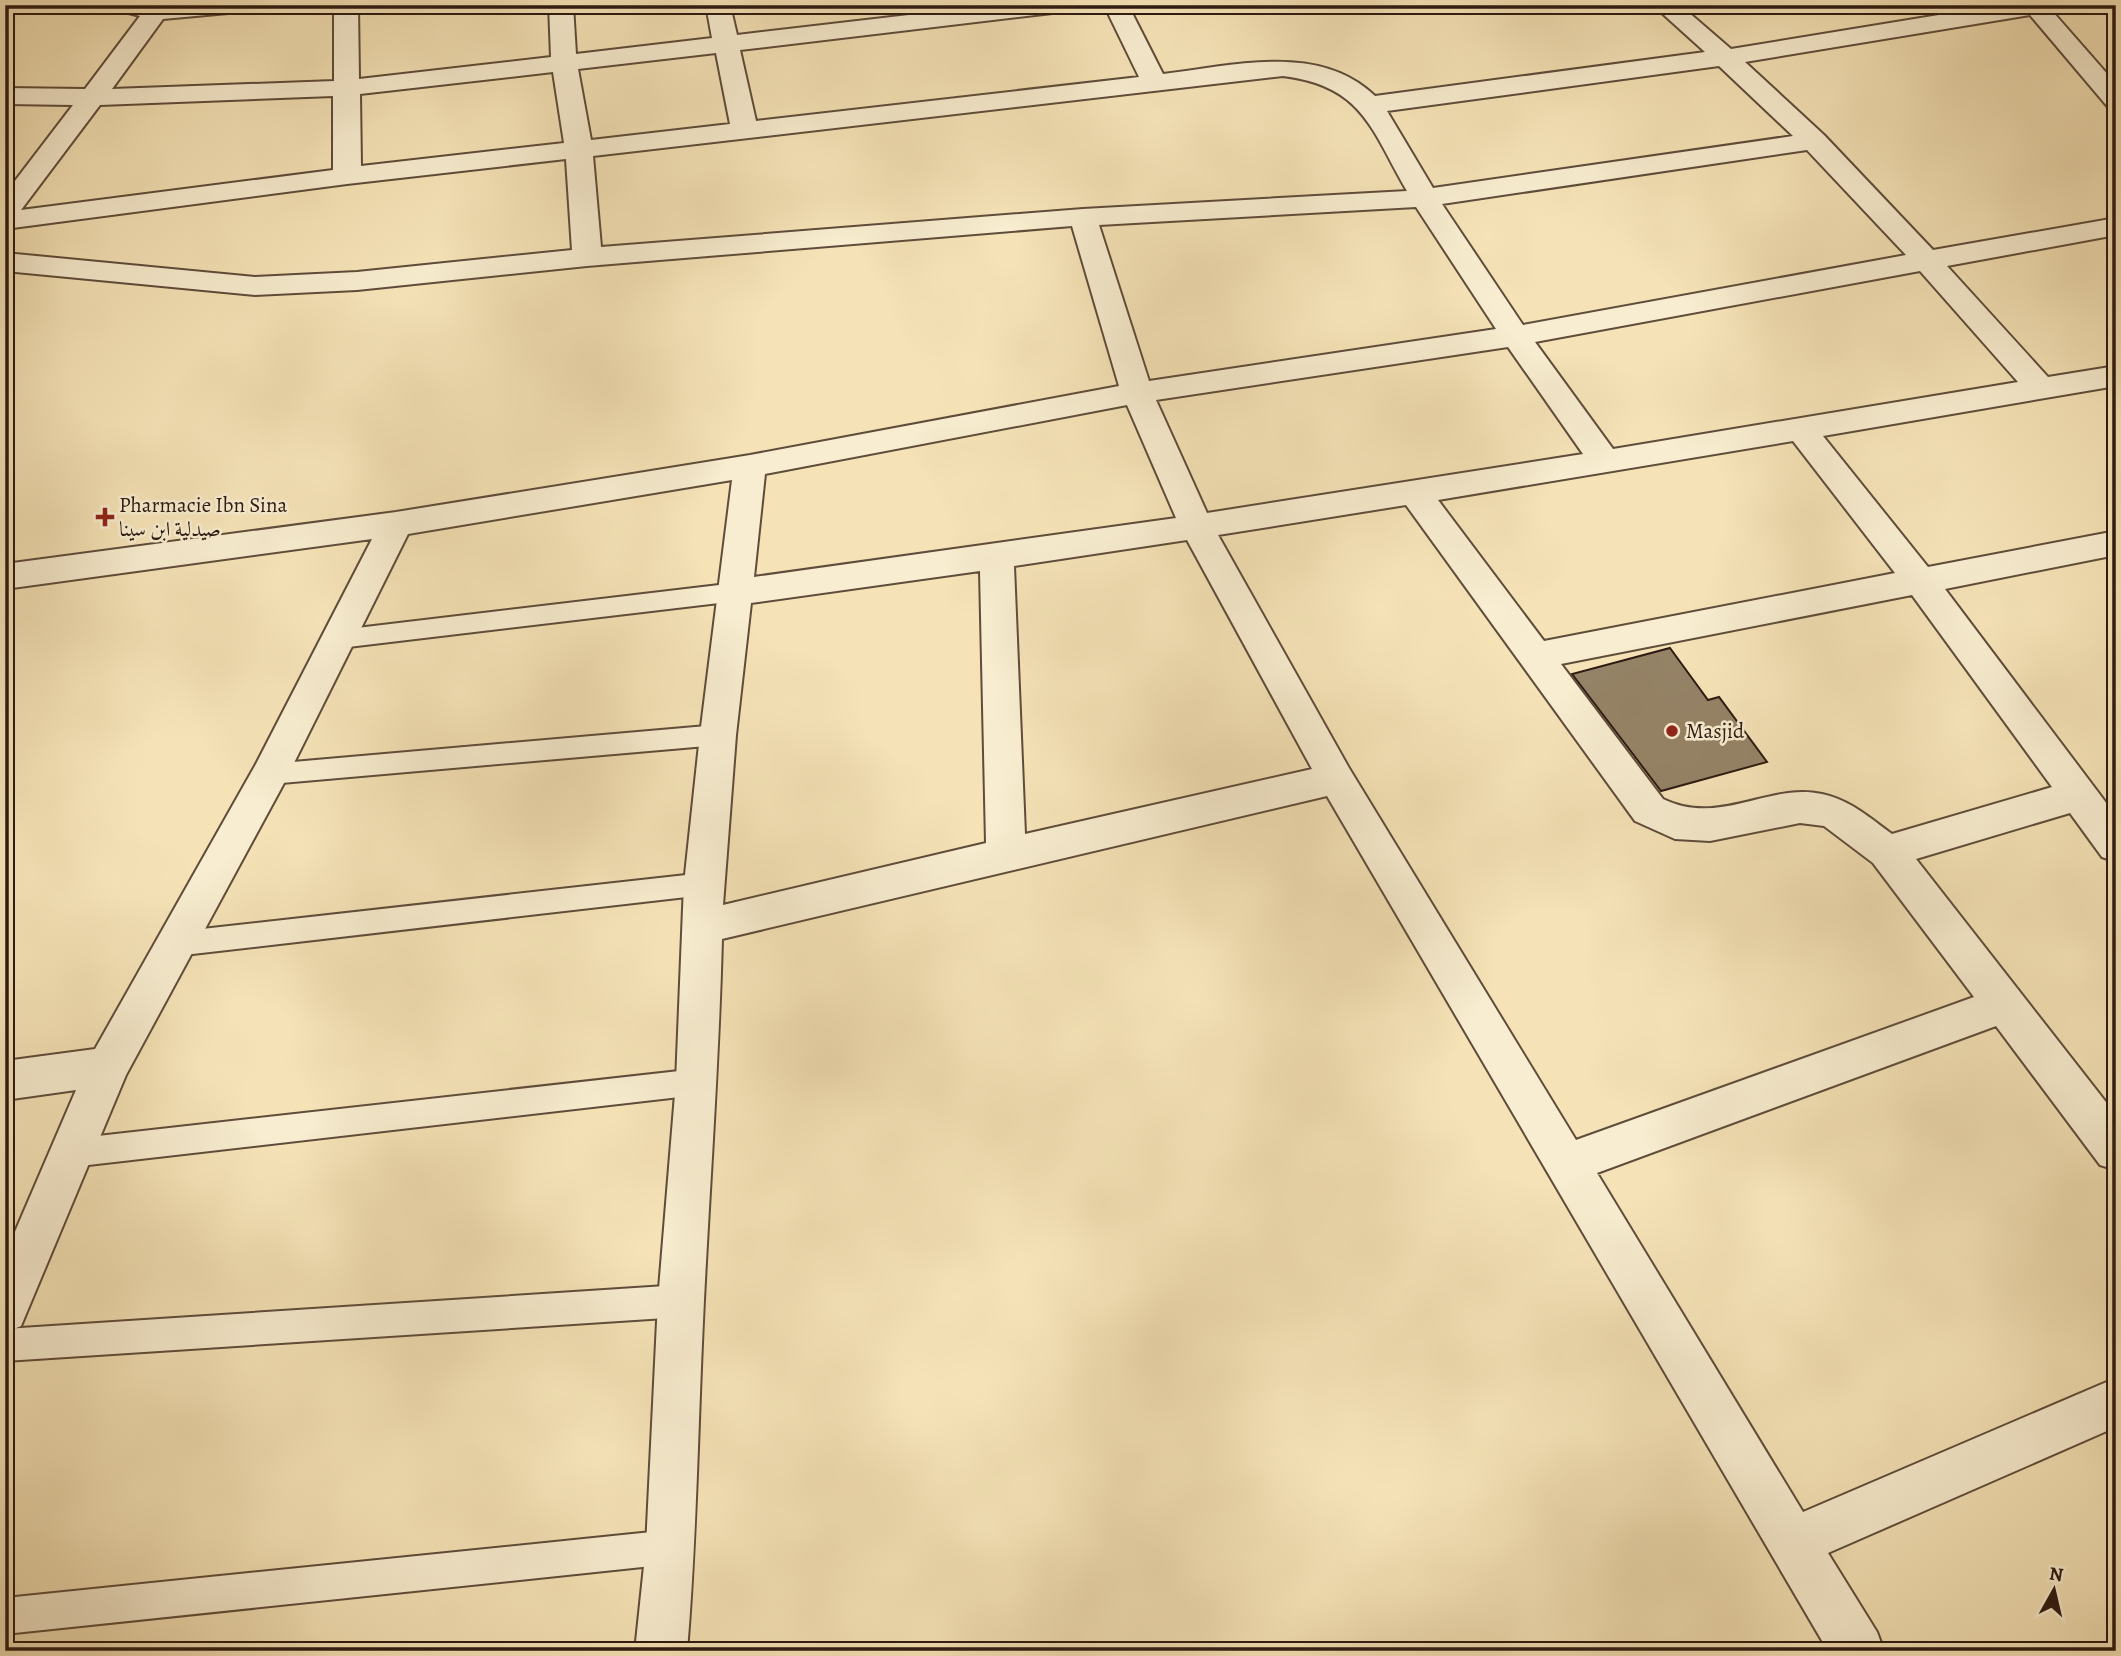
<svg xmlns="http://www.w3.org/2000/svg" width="2121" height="1656" viewBox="0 0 2121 1656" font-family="Alegreya,Amiri,serif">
	<rect width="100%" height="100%" fill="#f5e3b7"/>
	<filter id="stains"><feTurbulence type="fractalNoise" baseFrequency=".00286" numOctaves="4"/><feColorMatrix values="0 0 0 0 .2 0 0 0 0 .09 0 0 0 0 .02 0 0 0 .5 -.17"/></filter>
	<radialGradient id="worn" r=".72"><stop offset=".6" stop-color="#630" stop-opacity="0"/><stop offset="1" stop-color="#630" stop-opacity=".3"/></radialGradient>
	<!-- building -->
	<path fill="#958367" stroke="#2d1a11" stroke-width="2" d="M1670,648l38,52 11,-3 48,65 -106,29 -89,-117z"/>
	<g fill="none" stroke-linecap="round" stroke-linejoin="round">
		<defs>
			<g id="service">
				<path d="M736,583l8,3 4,6 -4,6 -8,3 -396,47 -9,-3 -3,-6 3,-6 9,-3z"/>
				<path d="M718,725l9,3 4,7 -4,7 -9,3 -448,39 -9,-3 -4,-7 4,-7 9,-3z"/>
				<path d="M704,873l10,3 3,8 -3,8 -10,3 -529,61 -10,-4 -4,-8 4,-8 10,-4z"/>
				<path d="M697,1069l10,4 5,9 -5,9 -10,4 -626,72 -11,-4 -4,-10 4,-10 11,-4z"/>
				<path d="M681,1285l11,5 5,11 -5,11 -11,5 -676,44v-32z"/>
				<path d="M671,1530l12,5 5,12 -5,12 -12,5 -666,70v-36z"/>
			</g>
			<path id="minor" d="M114,5h137l-3,5 -9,2 -76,7 -51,70 222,-8v-76h24l1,74 192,-22 -2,-52h24l3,49 136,-16 -6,-33h24l7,30 258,-30h78l-3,5 -9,2 -321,38 16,71 383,-44 -35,-72h24l35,69c70,-8 156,-32 212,22l330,-44 -52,-47h27l51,44 269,-44h59l-7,6 64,73v24l-9,-2 -77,-91 -285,47 79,73 109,115 183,-32v17l-169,31 101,111 68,-11v20l-293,50 105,131 188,-36v24l-171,34 171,227v46l-14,-5 -32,-44 -154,46 200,256v55l-16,-5 -104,-139 -399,147 206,339 313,-134v49l-288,126 49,79 7,19h-56l-501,-855 -605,143c-3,121 -12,241 -18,361 -6,117 -7,234 -17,351h-52l11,-104 12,-246 18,-219 8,-198 16,-149 32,-255 -324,54 -125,251 -157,290 -105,251 -16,7v-78l71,-165 -71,10v-39l90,-12 161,-285 116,-225 -367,50v-25l391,-52 354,-57 369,-69 -47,-160 -485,40 -230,24 -102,5 -250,-24v-18l250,24 102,-5 215,-22 -6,-91 -219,25 -342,45v-35l68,-89 -68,-1v-16l80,1 55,-73 -23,-6zM716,53l14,71 -139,16 -13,-71zM1719,66l74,70 -360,52 -46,-77zM553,72l11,71 -203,23 -1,-72zM1283,76c80,10 88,53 124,115l-324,18 -482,38 -8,-91zM333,96v74l-312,40 79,-105zM1807,150l99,105 -383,70 -81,-121zM1416,207l80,122 -347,52 -50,-156zM1920,271l98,111 -405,67 -78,-107zM1508,347l75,107 -376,59 -51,-113zM1127,405l49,113 -422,59 11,-103zM1793,441l102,132 -351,68 -106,-141zM1406,505l229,316 40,18 35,2 90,-18 24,3 49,37 101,134 -398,143 -227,-372 -131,-233zM1187,540l125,229 -287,65 -11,-268zM980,571l6,272 -263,62 13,-170 15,-132zM1912,595l140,192 -160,47c-22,-16 -42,-34 -70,-40 -53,-12 -102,33 -159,5l-102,-135z"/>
		</defs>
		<!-- service casing -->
		<use href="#service" stroke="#5f4c3a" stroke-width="4"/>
		<!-- minor casing -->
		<use href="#minor" stroke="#5f4c3a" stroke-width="4"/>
		<!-- service -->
		<use href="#service" fill="#f8edd0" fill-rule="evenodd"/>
		<!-- minor -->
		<use href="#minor" fill="#f8edd0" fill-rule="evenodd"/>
	</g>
	<!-- markers -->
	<g fill="#8f2418" stroke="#f8edd0" stroke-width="2.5">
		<path d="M101.5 506.5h7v7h7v7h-7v7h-7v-7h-7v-7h7z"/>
		<circle cx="1672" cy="731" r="7"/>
	</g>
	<g text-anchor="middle" stroke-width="5" stroke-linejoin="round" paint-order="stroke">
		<!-- poi labels -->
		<g font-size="21" fill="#2d1a11" stroke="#f8edd0" text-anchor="start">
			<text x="119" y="512">Pharmacie Ibn Sina<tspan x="119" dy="24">صيدلية ابن سينا</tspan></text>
			<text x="1686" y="738">Masjid</text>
		</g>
	</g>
	<!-- margin -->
	<rect width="2121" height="1656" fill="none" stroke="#f5e3b7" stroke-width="28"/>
	<rect x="7" y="7" width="2107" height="1642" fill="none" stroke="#2d1a11" stroke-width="3.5"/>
	<rect x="14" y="14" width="2093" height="1628" fill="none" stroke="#2d1a11" stroke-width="2"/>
	<!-- north arrow -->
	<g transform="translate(2054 1590) rotate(8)" stroke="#f8edd0" stroke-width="5" paint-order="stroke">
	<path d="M0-5L12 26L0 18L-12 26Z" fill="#2d1a11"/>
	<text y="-10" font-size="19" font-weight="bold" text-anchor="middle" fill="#2d1a11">N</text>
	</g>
	<rect width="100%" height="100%" filter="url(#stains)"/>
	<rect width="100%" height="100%" fill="url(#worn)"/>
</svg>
